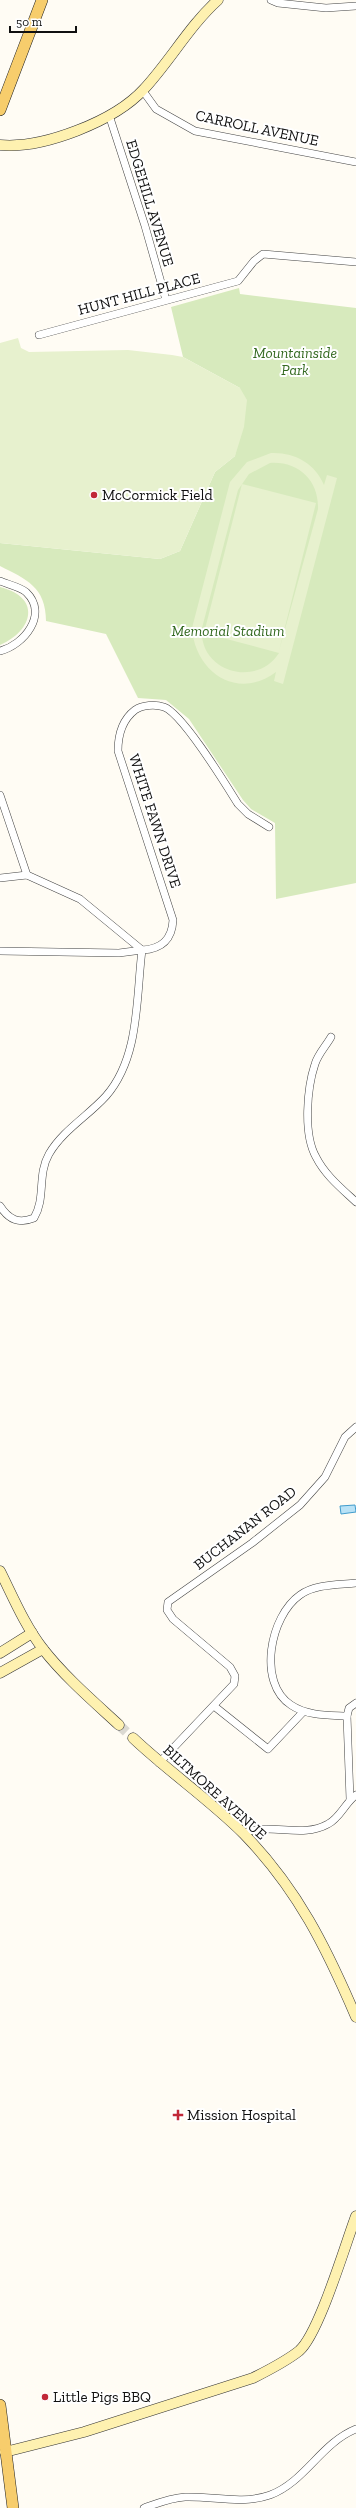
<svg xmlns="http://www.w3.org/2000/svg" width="356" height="2508" viewBox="0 0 356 2508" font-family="'Zilla Slab',serif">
	<rect width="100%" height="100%" fill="#fffcf4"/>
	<!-- green -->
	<g fill="#d7eabd">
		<path d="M239,288l1,6 116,14v575l-80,16 -1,-76 -24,-14 -8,-9 -54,-81 -23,-19 -28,-2 -32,-64 -60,-13c0,-34 -20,-42 -46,-55v-23l160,16 20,-8 35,-79 20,-16 5,-68 -57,-31 -12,-50z"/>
		<path d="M0,587c41,10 34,43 0,58z"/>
	</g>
	<!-- pitch -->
	<g fill="#e7f1ce" fill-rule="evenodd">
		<path d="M18,338l3,10 8,4 99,-2 44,5 11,2 57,31 7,12 -3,27 -9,29 -20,16 -35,79 -20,8 -160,-16v-200z"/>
		<path d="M271,453c23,-1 44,10 53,32l3,-10 10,3 -54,206 -9,-3 2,-9c-39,29 -81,0 -84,-44l38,-146 17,-20zM270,463c28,-2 49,17 48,46l-39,142 37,-148 -74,-19 -38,149 75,20c-23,36 -81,18 -77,-25l36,-138 11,-16z"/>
	</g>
	<!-- water -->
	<path fill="#b9e2f6" stroke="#409ccd" d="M355,1505l1,7 -15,2 -1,-8z"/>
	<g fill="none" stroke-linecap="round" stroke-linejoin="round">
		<!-- secondary-tunnel -->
		<path stroke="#dbd9d2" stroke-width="10" stroke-dasharray="10 5" stroke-linecap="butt" d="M119,1725l14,13"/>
		<defs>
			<g id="street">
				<path d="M271,0l7,3 48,5 30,-2"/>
				<path d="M143,91l13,18 39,22 161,31"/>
				<path d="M109,115l36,111 21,74"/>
				<path d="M39,335l199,-54 16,-20 9,-7 93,8"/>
				<path d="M0,581c7,3 20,6 26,11 23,22 -2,53 -26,59"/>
				<path d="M0,795l27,80"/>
				<path d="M0,878l27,-3 53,24 62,51c19,-1 30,-10 31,-30l-55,-169c0,-15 4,-31 17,-41 7,-5 20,-6 29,-3 19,7 62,78 74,97l10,10 21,13"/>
				<path d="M0,951l119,2 23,-3c-6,48 -2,107 -36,146 -18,20 -43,34 -57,58 -12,21 -3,44 -15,64 -15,6 -25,2 -34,-12"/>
				<path d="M331,1037c-5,9 -13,17 -16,27 -8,24 -12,70 1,93 9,18 25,31 40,45"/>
				<path d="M214,1706l54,43 35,-37"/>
				<path d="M347,1716c-18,-1 -40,0 -56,-11 -34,-22 -21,-89 9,-110 15,-11 38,-10 56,-12"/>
				<path d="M159,1763l75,-79 1,-8 -5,-9 -57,-48 -6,-9 1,-8 84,-59 48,-38 25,-28 20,-40 11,-10"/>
				<path d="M350,1799l-3,-83 2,-8 7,-5"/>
				<path d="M243,1833c29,-11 58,6 85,-9 12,-6 17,-21 28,-29"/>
				<path d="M144,2508c14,-5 26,-10 41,-11 29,-1 56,8 85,-2 35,-13 51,-52 86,-66"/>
			</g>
			<g id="secondary">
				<path d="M0,145c43,4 115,-24 144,-56 26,-28 46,-64 74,-89"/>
				<path d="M0,1571c13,26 25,55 43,78 22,28 50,52 76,76"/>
				<path d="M0,1653l32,-20"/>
				<path d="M0,1673l43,-24"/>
				<path d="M133,1738c36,34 77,62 111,96 54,56 82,113 112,183"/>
				<path d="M5,2452l79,-20 169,-54c16,-8 32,-16 46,-27 20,-17 46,-106 57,-135"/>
			</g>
			<g id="primary">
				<path d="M0,110l42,-110"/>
				<path d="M0,2405l13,103"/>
			</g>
		</defs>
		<!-- street casing -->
		<use href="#street" stroke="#434343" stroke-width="8"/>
		<!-- secondary casing -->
		<use href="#secondary" stroke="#323232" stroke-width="11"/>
		<!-- primary casing -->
		<use href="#primary" stroke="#212121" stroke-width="12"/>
		<!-- street -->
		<use href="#street" stroke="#fff" stroke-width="7"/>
		<!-- secondary -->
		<use href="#secondary" stroke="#fef1b0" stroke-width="10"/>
		<!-- primary -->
		<use href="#primary" stroke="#f7cd6c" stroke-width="11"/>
	</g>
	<!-- markers -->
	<g fill="#c12838" stroke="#fff" stroke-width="1.5">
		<circle cx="94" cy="495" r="4"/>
		<path d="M176 2109h4v4h4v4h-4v4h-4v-4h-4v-4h4z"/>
		<circle cx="45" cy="2397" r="4"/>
	</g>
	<g text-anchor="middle" stroke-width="4" stroke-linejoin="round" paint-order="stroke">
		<!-- street labels -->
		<g font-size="15" fill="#101010" stroke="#fff">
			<text transform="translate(257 128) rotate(12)" y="5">CARROLL AVENUE</text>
			<text transform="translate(150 203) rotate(73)" y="5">EDGEHILL AVENUE</text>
			<text transform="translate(139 294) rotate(-15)" y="5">HUNT HILL PLACE</text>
			<text transform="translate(155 821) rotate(72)" y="5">WHITE FAWN DRIVE</text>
			<text transform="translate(245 1528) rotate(-38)" y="5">BUCHANAN ROAD</text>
			<text transform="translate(215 1792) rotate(42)" y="5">BILTMORE AVENUE</text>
		</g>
		<!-- park labels -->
		<g font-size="15" font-style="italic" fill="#336920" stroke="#fff">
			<text x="295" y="358">Mountainside<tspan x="295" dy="17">Park</tspan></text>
			<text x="228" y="636">Memorial Stadium</text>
		</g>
		<!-- poi labels -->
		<g font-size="15" fill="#101010" stroke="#fff" text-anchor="start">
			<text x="102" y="500">McCormick Field</text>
			<text x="187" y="2120">Mission Hospital</text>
			<text x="53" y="2402">Little Pigs BBQ</text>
		</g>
	</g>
	<!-- scale -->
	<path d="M10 26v6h66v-6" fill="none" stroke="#101010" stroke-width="2"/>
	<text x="16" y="26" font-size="12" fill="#101010" stroke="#ffffff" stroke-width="3" paint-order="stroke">50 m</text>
</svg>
